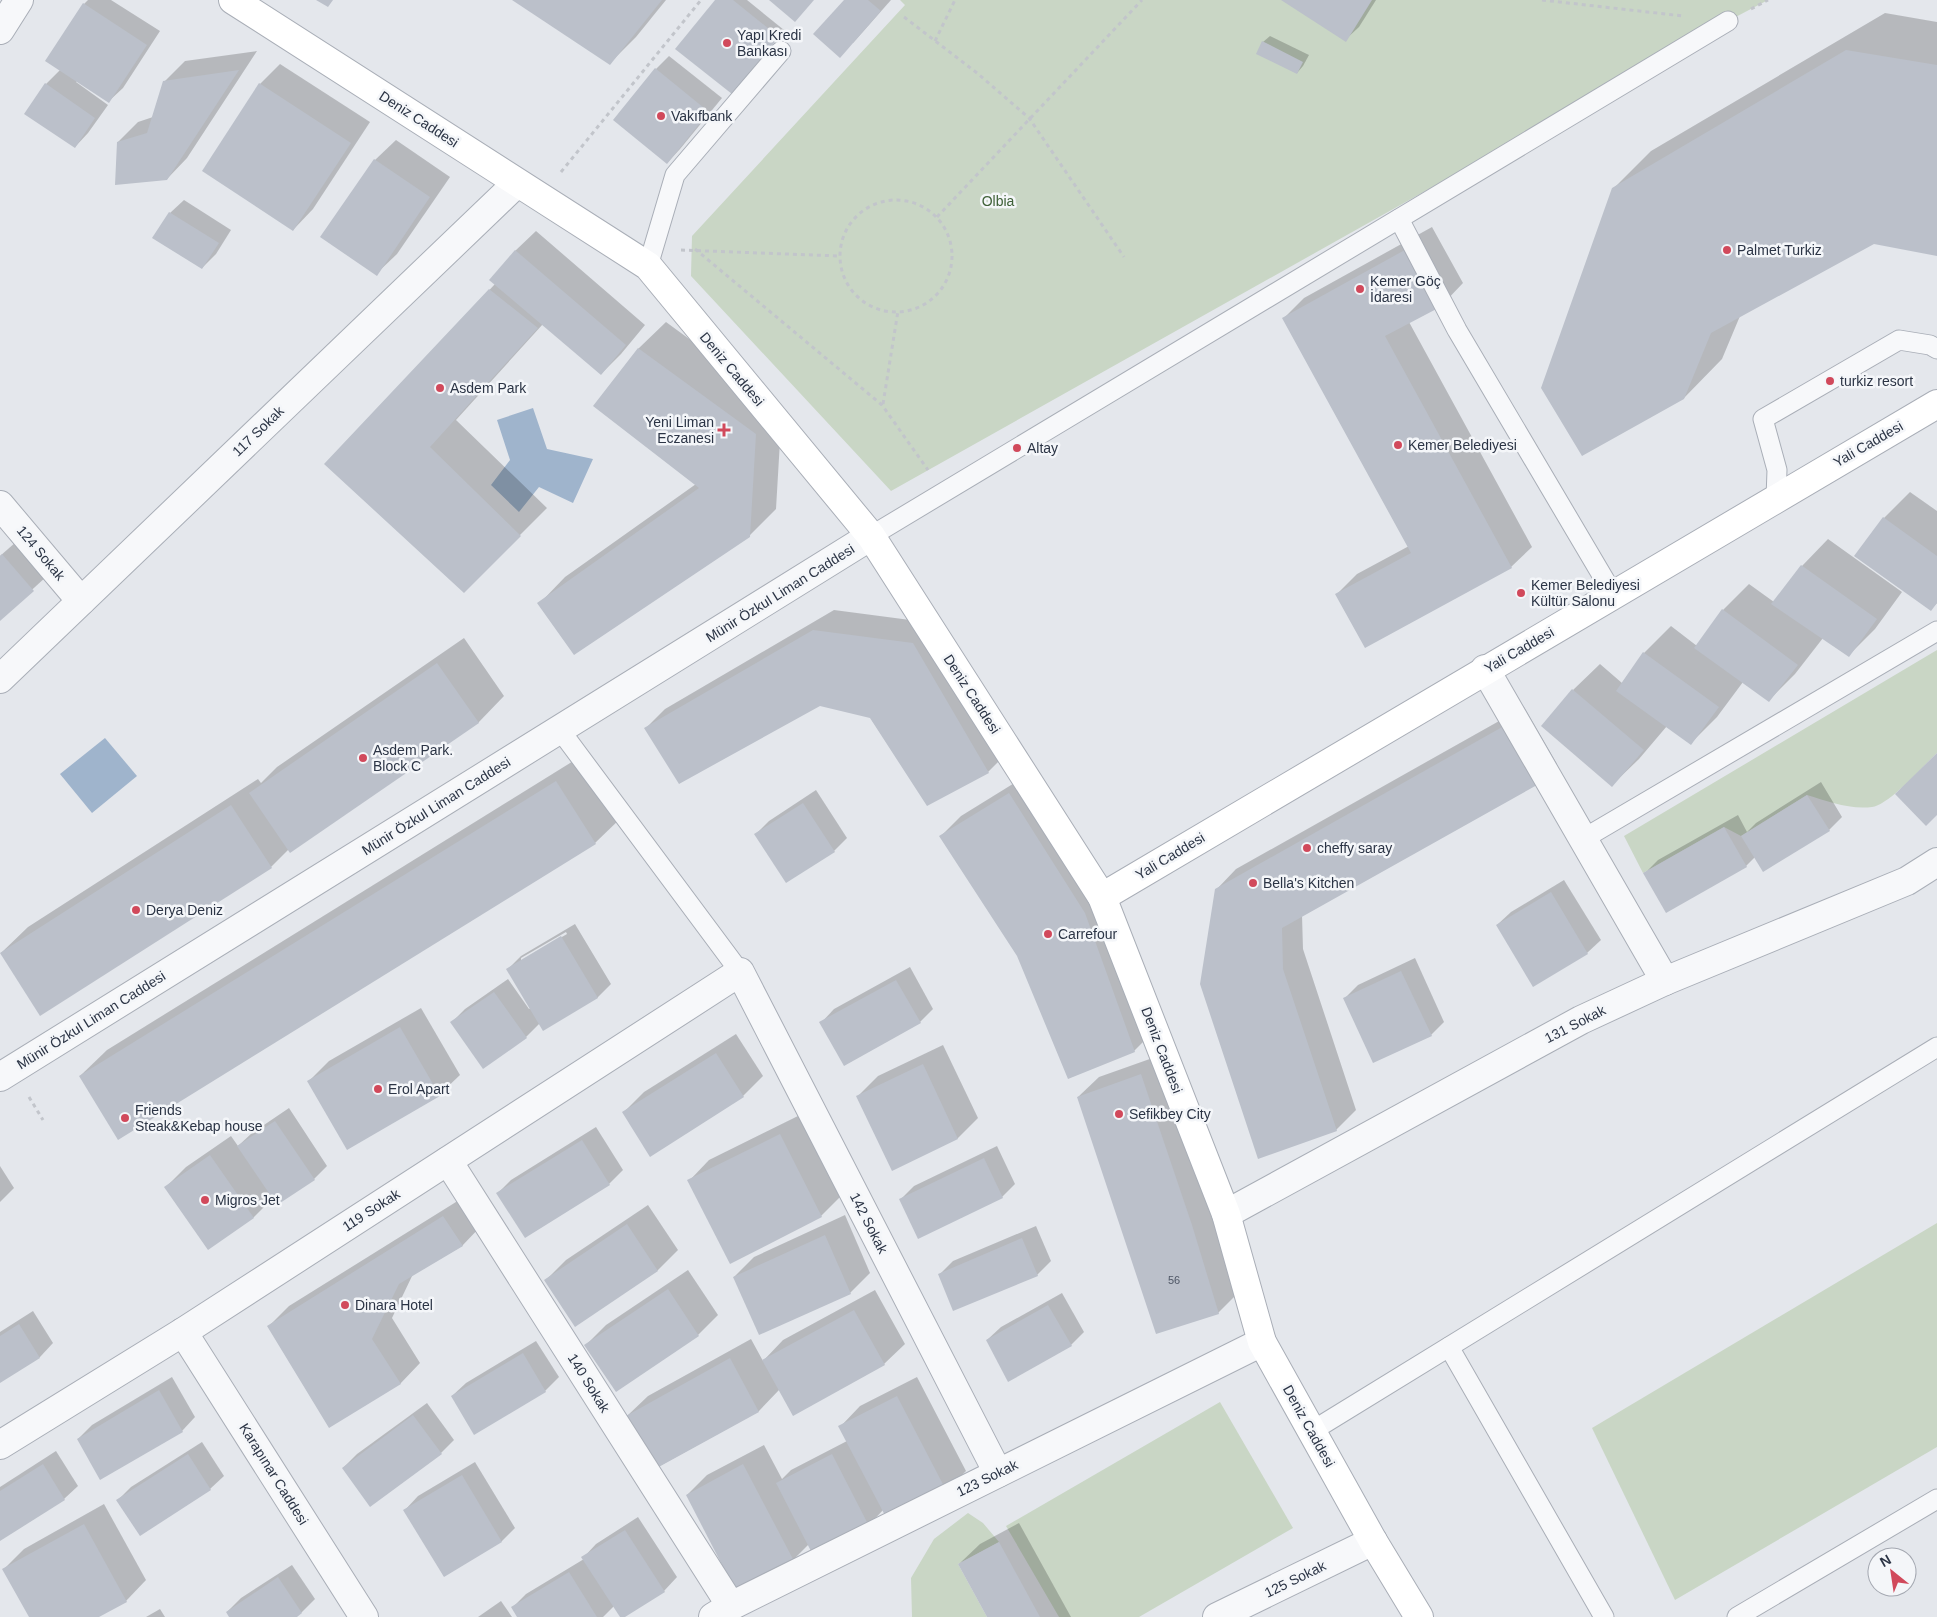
<svg xmlns="http://www.w3.org/2000/svg" width="1937" height="1617" viewBox="0 0 1937 1617" font-family="Arial,sans-serif">
	<rect width="100%" height="100%" fill="#e4e7ec"/>
	<!-- green -->
	<g fill="#c9d6c5">
		<path d="M900,0h868l-40,21 -837,470 -200,-215 1,-40 213,-231z"/>
		<path d="M1937,650v103c-14,13 -48,52 -65,54 -22,3 -45,-6 -65,-12l-66,41 -17,-9 -81,46 -19,-37z"/>
		<path d="M1937,1223v224l-262,153 -83,-172z"/>
		<path d="M1220,1402l73,126 -154,89h-80l-53,-91z"/>
		<path d="M968,1513l15,10 16,19 -41,22 29,53h-75l-1,-39 23,-39z"/>
	</g>
	<!-- water -->
	<g fill="#9fb4cc">
		<path d="M533,408l14,41 46,10 -20,44 -34,-16 -20,25 -28,-27 19,-25 -13,-40z"/>
		<path d="M105,738l32,38 -45,37 -32,-39z"/>
	</g>
	<!-- shadow -->
	<g fill="#0003" fill-rule="evenodd">
		<path d="M88,0h23l49,31 -37,57 -14,13 -32,-20 -1,1 32,23 -20,28 -13,14 -29,-63 14,-14 24,-66z"/>
		<path d="M514,0h152l-30,37 -26,26z"/>
		<path d="M717,0h30l37,30 -46,56z"/>
		<path d="M846,0h45l-38,43z"/>
		<path d="M1283,0h93l-17,27 -14,13z"/>
		<path d="M1885,13l52,9v233l-63,-12 -134,73 -18,43 -38,39 -71,-209 38,-38z"/>
		<path d="M1270,36l39,19 -6,11 -6,7 -34,-31z"/>
		<path d="M257,51l-70,107 -20,21 -49,-37 20,-20 15,-5 11,-35 21,-21z"/>
		<path d="M669,56l53,42 -42,51 -13,14 -11,-94z"/>
		<path d="M280,64l90,58 -57,87 -20,21 -33,-146z"/>
		<path d="M396,140l54,37 -53,77 -21,20 -1,-114z"/>
		<path d="M184,200l47,30 -15,24 -14,14 -32,-55z"/>
		<path d="M1432,227l31,56 -20,21 -34,18 123,225 -21,20 -174,27 20,-20 52,-28 -125,-228 20,-20z"/>
		<path d="M536,231l109,94 -24,29 -20,20 -58,-50 -87,96 91,88 -83,83 -138,-127 169,-180 20,-33z"/>
		<path d="M666,322l116,85 -6,102 -27,27 -210,68 26,-27 131,-93 -101,-79 44,-57z"/>
		<path d="M1910,492l27,19v92l-6,6 -47,-91z"/>
		<path d="M1828,539l74,53 -27,37 -26,26 -26,-17 -28,36 -26,26 -26,-18 -26,35 -26,26 -24,-17 -28,33 -27,26 -39,-95 27,-26 22,19 22,-30 27,-27 26,20 26,-36 26,-26 25,18 28,-36z"/>
		<path d="M16,542l31,34 -47,43v-63z"/>
		<path d="M834,610l99,13 76,128 -21,21 -61,32 -57,-87 -50,-12 -175,24 20,-20z"/>
		<path d="M464,638l40,58 -26,27 -189,126 -18,18 -230,147 -40,-61 27,-26 230,-148 3,4 16,-16z"/>
		<path d="M1524,707l33,57 -21,20 -234,131 1,34 53,161 -20,20 -120,-240 20,-21z"/>
		<path d="M583,755l39,62 -27,26 -515,233 27,-26z"/>
		<path d="M1029,774l126,256 -21,21 -116,-96 -77,-119 20,-20z"/>
		<path d="M1821,782l21,35 -13,13 -74,27 -9,9 -101,7 13,-13 80,-45 9,17 9,-9z"/>
		<path d="M816,790l31,48 -13,13 -78,-17 13,-13z"/>
		<path d="M1564,880l37,60 -14,13 -90,-28 14,-13z"/>
		<path d="M575,924l36,60 -14,14 -57,25 -14,14 -75,-14 14,-14 43,-30 21,30 2,-1 -23,-39 13,-13zM566,932l1,2 -46,27v-3z"/>
		<path d="M1415,958l29,64 -13,13 -86,-37 13,-13z"/>
		<path d="M910,967l23,42 -13,13 -99,1 13,-14z"/>
		<path d="M421,1008l39,67 -21,20 -130,-14 20,-20z"/>
		<path d="M736,1034l27,42 -20,20 -119,16 20,-20z"/>
		<path d="M943,1045l35,73 -20,20 -65,31 -35,-73 20,-20z"/>
		<path d="M1161,1055l77,238 -20,20 -140,-216 21,-20z"/>
		<path d="M289,1108l38,58 -13,13 -41,19 -19,19 -46,32 -42,-62 20,-20 45,-31 7,10 14,-13z"/>
		<path d="M800,1115l41,81 -20,20 -132,-35 20,-21z"/>
		<path d="M596,1127l27,43 -14,14 -111,9 13,-13z"/>
		<path d="M997,1146l18,38 -13,13 -101,2 13,-13z"/>
		<path d="M0,1166l14,22 -14,14z"/>
		<path d="M464,1197l18,28 -20,21 -49,28 -21,44 28,45 -20,21 -131,-58 20,-20z"/>
		<path d="M648,1205l30,45 -20,20 -82,55 -30,-45 20,-20z"/>
		<path d="M845,1215l25,58 -20,20 -116,-16 20,-20z"/>
		<path d="M1036,1226l15,35 -14,14 -97,-1 13,-13z"/>
		<path d="M688,1270l30,45 -20,20 -112,10 20,-20z"/>
		<path d="M875,1290l30,54 -21,20 -105,26 -20,21 -103,57 -29,-52 21,-20 103,-57 12,22 20,-21z"/>
		<path d="M1062,1293l22,39 -13,13 -84,-5 14,-13z"/>
		<path d="M33,1311l20,32 -13,14 -40,25v-50z"/>
		<path d="M536,1341l23,36 -14,14 -93,5 14,-13z"/>
		<path d="M172,1377l23,40 -13,14 -104,8 14,-14z"/>
		<path d="M917,1377l49,94 -20,20 -62,18 -15,16 -60,19 -16,16 -106,-65 20,-20 57,-30 18,34 9,-9 56,-29 -7,-14 20,-21z"/>
		<path d="M427,1403l27,37 -13,13 -98,15 14,-14z"/>
		<path d="M202,1442l22,34 -14,13 -92,11 13,-13z"/>
		<path d="M56,1451l22,35 -14,13 -64,41v-53z"/>
		<path d="M475,1462l40,66 -13,13 -58,35 -39,-66 13,-14z"/>
		<path d="M104,1504l42,76 -20,21 -29,16h-66l-27,-48 20,-20z"/>
		<path d="M638,1517l39,60 -13,14 -41,26 -9,-11 -11,11h-84l-6,-10 13,-13 58,-35 -1,-1 13,-14z"/>
		<path d="M1019,1523l52,94h-83l-29,-53 21,-20z"/>
		<path d="M292,1565l23,34 -13,13 -7,5h-64l-4,-5 14,-14z"/>
		<path d="M501,1601l11,16h-34z"/>
		<path d="M160,1609l5,8h-19z"/>
	</g>
	<!-- building -->
	<g fill="#bbc0ca">
		<path d="M316,0h17l-5,7z"/>
		<path d="M512,0h150l-52,65z"/>
		<path d="M715,0h18l46,37 -47,57 -57,-45z"/>
		<path d="M769,0h45l-19,22z"/>
		<path d="M844,0h24l13,11 -41,47 -27,-24z"/>
		<path d="M1281,0h91l-26,42z"/>
		<path d="M83,3l64,42 -38,58 -64,-42z"/>
		<path d="M1262,41l41,21 -6,12 -41,-20z"/>
		<path d="M1846,50l91,15v191l-63,-12 -163,89 -27,66 -102,57 -41,-68 71,-200z"/>
		<path d="M655,68l54,44 -42,52 -54,-44z"/>
		<path d="M239,70l-72,110 -52,5 2,-43 30,-9 16,-52z"/>
		<path d="M45,83l50,35 -20,30 -51,-34z"/>
		<path d="M259,83l92,60 -58,88 -91,-60z"/>
		<path d="M374,159l56,38 -53,79 -57,-39z"/>
		<path d="M169,212l50,31 -17,26 -50,-31z"/>
		<path d="M1412,246l32,59 -59,31 127,232 -147,80 -30,-54 76,-41 -129,-235z"/>
		<path d="M515,250l111,95 -25,30 -112,-95z"/>
		<path d="M489,289l49,39 -108,119 91,89 -57,57 -140,-129z"/>
		<path d="M638,348l118,86 -6,103 -176,118 -37,-52 162,-115 -106,-82z"/>
		<path d="M1883,517l54,39v47l-6,8 -77,-55z"/>
		<path d="M2,554l32,37 -34,30v-65z"/>
		<path d="M1801,565l76,54 -28,38 -78,-53z"/>
		<path d="M1722,609l76,56 -29,37 -75,-54z"/>
		<path d="M813,630l100,13 76,130 -62,33 -57,-88 -50,-12 -141,78 -35,-56z"/>
		<path d="M1643,652l76,55 -28,38 -75,-54z"/>
		<path d="M437,663l42,60 -189,130 -41,-60z"/>
		<path d="M1572,689l72,61 -32,37 -71,-61z"/>
		<path d="M1504,726l33,59 -255,143 1,41 54,162 -79,28 -58,-175 15,-95z"/>
		<path d="M1937,753v62l-11,11 -31,-32z"/>
		<path d="M556,781l40,63 -478,296 -39,-64z"/>
		<path d="M1009,793l76,120 50,139 -67,27 -51,-123 -78,-120z"/>
		<path d="M1807,795l23,36 -67,41 -22,-36z"/>
		<path d="M803,803l32,49 -49,31 -32,-49z"/>
		<path d="M231,805l41,63 -232,148 -40,-63z"/>
		<path d="M1724,827l23,40 -81,46 -23,-40z"/>
		<path d="M1551,892l37,62 -55,33 -37,-62z"/>
		<path d="M561,936l37,62 -55,33 -37,-62z"/>
		<path d="M1401,971l31,65 -59,27 -30,-65z"/>
		<path d="M896,980l25,43 -77,43 -25,-44z"/>
		<path d="M494,992l33,46 -44,31 -33,-47z"/>
		<path d="M400,1027l40,69 -93,54 -40,-69z"/>
		<path d="M716,1053l28,44 -94,60 -28,-45z"/>
		<path d="M923,1064l35,75 -66,32 -36,-75z"/>
		<path d="M1141,1074l51,151 27,89 -63,20 -79,-237z"/>
		<path d="M275,1121l40,59 -38,25 -40,-59z"/>
		<path d="M780,1134l42,83 -92,47 -43,-84z"/>
		<path d="M582,1140l28,45 -85,53 -29,-45z"/>
		<path d="M210,1155l44,63 -46,32 -44,-63z"/>
		<path d="M984,1158l19,40 -85,41 -19,-40z"/>
		<path d="M443,1216l20,30 -64,38 -27,55 29,45 -72,44 -62,-102z"/>
		<path d="M627,1224l31,47 -83,56 -31,-47z"/>
		<path d="M825,1235l26,59 -92,41 -26,-58z"/>
		<path d="M1022,1238l16,38 -85,35 -15,-37z"/>
		<path d="M668,1289l31,47 -83,56 -32,-47z"/>
		<path d="M1048,1305l24,41 -64,36 -22,-42z"/>
		<path d="M854,1310l31,55 -92,51 -31,-56z"/>
		<path d="M19,1324l21,34 -40,25v-47z"/>
		<path d="M523,1353l23,39 -72,43 -23,-39z"/>
		<path d="M730,1358l29,54 -104,57 -29,-53z"/>
		<path d="M159,1390l24,42 -83,48 -23,-41z"/>
		<path d="M897,1396l50,96 -58,31 -51,-97z"/>
		<path d="M413,1415l29,39 -72,53 -28,-39z"/>
		<path d="M188,1454l23,36 -71,46 -24,-36z"/>
		<path d="M832,1454l37,72 -56,29 -37,-72z"/>
		<path d="M43,1464l22,36 -65,41v-50z"/>
		<path d="M743,1464l51,97 -58,31 -50,-97z"/>
		<path d="M462,1475l40,67 -58,35 -41,-67z"/>
		<path d="M84,1524l43,78 -28,15h-70l-27,-48z"/>
		<path d="M625,1530l40,62 -40,25h-5l-39,-60z"/>
		<path d="M999,1542l41,75h-53l-29,-53z"/>
		<path d="M569,1572l28,45h-80l-6,-10z"/>
		<path d="M278,1577l24,36 -5,4h-68l-3,-5z"/>
	</g>
	<g fill="none" stroke-linecap="round" stroke-linejoin="round">
		<defs>
			<g id="lane">
				<path d="M1399,219l58,111 156,264"/>
				<path d="M648,266l27,-91 106,-124"/>
				<path d="M1776,498l1,-28 -14,-51 136,-79 31,5 7,4"/>
				<path d="M871,536l857,-515"/>
				<path d="M560,730l180,242"/>
				<path d="M1583,839l354,-208"/>
				<path d="M1449,1347l155,270"/>
				<path d="M1312,1431l625,-384"/>
				<path d="M1737,1617l200,-118"/>
			</g>
			<g id="street">
				<path d="M0,30l19,-30"/>
				<path d="M0,505l81,96"/>
				<path d="M1485,669l180,312"/>
				<path d="M0,679l517,-496"/>
				<path d="M0,1077l871,-541"/>
				<path d="M448,1161l283,445"/>
				<path d="M1226,1214l355,-194 84,-39 242,-100 30,-19"/>
				<path d="M183,1332l181,285"/>
				<path d="M0,1445l183,-113 557,-360 258,501"/>
				<path d="M713,1617l18,-11 531,-264"/>
				<path d="M1217,1617l156,-76"/>
			</g>
			<g id="secondary">
				<path d="M233,0l415,266 223,270 231,361 124,317 36,128 111,199 46,76"/>
				<path d="M1102,897l835,-493"/>
			</g>
		</defs>
		<!-- lane casing -->
		<use href="#lane" stroke="#a9aeb7" stroke-width="21"/>
		<!-- street casing -->
		<use href="#street" stroke="#a9aeb7" stroke-width="30"/>
		<!-- secondary casing -->
		<use href="#secondary" stroke="#a9aeb7" stroke-width="30"/>
		<!-- path -->
		<g stroke="#c2c5cb" stroke-width="3" stroke-dasharray="4 4" stroke-linecap="butt">
			<path d="M1542,0l141,16"/>
			<path d="M1751,9l17,-9"/>
			<path d="M904,17l73,56 52,45 95,139"/>
			<path d="M935,41l20,-41"/>
			<path d="M561,172l140,-172"/>
			<circle cx="896" cy="256" r="56"/>
			<path d="M937,217l205,-217"/>
			<path d="M695,249l187,156 46,65"/>
			<path d="M681,250l158,6"/>
			<path d="M883,404l15,-93"/>
			<path d="M29,1097l14,23"/>
		</g>
		<!-- lane -->
		<use href="#lane" stroke="#f7f8fa" stroke-width="19"/>
		<!-- street -->
		<use href="#street" stroke="#f7f8fa" stroke-width="28"/>
		<!-- secondary -->
		<use href="#secondary" stroke="#fff" stroke-width="28"/>
	</g>
	<!-- markers -->
	<g fill="#d1495b" stroke="#f4f6f9" stroke-width="2">
		<circle cx="727" cy="43" r="5"/>
		<circle cx="661" cy="116" r="5"/>
		<circle cx="1727" cy="250" r="5"/>
		<circle cx="1360" cy="289" r="5"/>
		<circle cx="1830" cy="381" r="5"/>
		<circle cx="440" cy="388" r="5"/>
		<path d="M721.5 422.5h5v5h5v5h-5v5h-5v-5h-5v-5h5z"/>
		<circle cx="1398" cy="445" r="5"/>
		<circle cx="1017" cy="448" r="5"/>
		<circle cx="1521" cy="593" r="5"/>
		<circle cx="363" cy="758" r="5"/>
		<circle cx="1307" cy="848" r="5"/>
		<circle cx="1253" cy="883" r="5"/>
		<circle cx="136" cy="910" r="5"/>
		<circle cx="1048" cy="934" r="5"/>
		<circle cx="378" cy="1089" r="5"/>
		<circle cx="1119" cy="1114" r="5"/>
		<circle cx="125" cy="1118" r="5"/>
		<circle cx="205" cy="1200" r="5"/>
		<circle cx="345" cy="1305" r="5"/>
	</g>
	<g text-anchor="middle" stroke-width="5" stroke-linejoin="round" paint-order="stroke">
		<!-- number labels -->
		<g font-size="11" fill="#4f5766">
			<text x="1174" y="1284">56</text>
		</g>
		<!-- poi labels -->
		<g font-size="14" fill="#2b3445" stroke="#f4f6f9" text-anchor="start">
			<text x="737" y="40">Yapı Kredi<tspan x="737" dy="16">Bankası</tspan></text>
			<text x="671" y="121">Vakıfbank</text>
			<text x="1737" y="255">Palmet Turkiz</text>
			<text x="1370" y="286">Kemer Göç<tspan x="1370" dy="16">İdaresi</tspan></text>
			<text x="1840" y="386">turkiz resort</text>
			<text x="450" y="393">Asdem Park</text>
			<text x="714" y="427" text-anchor="end">Yeni Liman<tspan x="714" dy="16">Eczanesi</tspan></text>
			<text x="1408" y="450">Kemer Belediyesi</text>
			<text x="1027" y="453">Altay</text>
			<text x="1531" y="590">Kemer Belediyesi<tspan x="1531" dy="16">Kültür Salonu</tspan></text>
			<text x="373" y="755">Asdem Park.<tspan x="373" dy="16">Block C</tspan></text>
			<text x="1317" y="853">cheffy saray</text>
			<text x="1263" y="888">Bella's Kitchen</text>
			<text x="146" y="915">Derya Deniz</text>
			<text x="1058" y="939">Carrefour</text>
			<text x="388" y="1094">Erol Apart</text>
			<text x="135" y="1115">Friends<tspan x="135" dy="16">Steak&amp;Kebap house</tspan></text>
			<text x="1129" y="1119">Sefikbey City</text>
			<text x="215" y="1205">Migros Jet</text>
			<text x="355" y="1310">Dinara Hotel</text>
		</g>
		<!-- street labels -->
		<g font-size="14" fill="#2b3445" stroke="#f4f6f9">
			<text transform="translate(419 119) rotate(33)" y="5">Deniz Caddesi</text>
			<text transform="translate(732 369) rotate(50)" y="5">Deniz Caddesi</text>
			<text transform="translate(258 431) rotate(-44)" y="5">117 Sokak</text>
			<text transform="translate(1868 444) rotate(-30)" y="5">Yali Caddesi</text>
			<text transform="translate(41 553) rotate(50)" y="5">124 Sokak</text>
			<text transform="translate(780 593) rotate(-32)" y="5">Münir Özkul Liman Caddesi</text>
			<text transform="translate(1519 650) rotate(-30)" y="5">Yali Caddesi</text>
			<text transform="translate(972 694) rotate(57)" y="5">Deniz Caddesi</text>
			<text transform="translate(436 806) rotate(-32)" y="5">Münir Özkul Liman Caddesi</text>
			<text transform="translate(1170 856) rotate(-31)" y="5">Yali Caddesi</text>
			<text transform="translate(91 1020) rotate(-32)" y="5">Münir Özkul Liman Caddesi</text>
			<text transform="translate(1575 1024) rotate(-27)" y="5">131 Sokak</text>
			<text transform="translate(1162 1050) rotate(69)" y="5">Deniz Caddesi</text>
			<text transform="translate(371 1210) rotate(-33)" y="5">119 Sokak</text>
			<text transform="translate(869 1223) rotate(63)" y="5">142 Sokak</text>
			<text transform="translate(589 1383) rotate(58)" y="5">140 Sokak</text>
			<text transform="translate(1309 1426) rotate(61)" y="5">Deniz Caddesi</text>
			<text transform="translate(274 1474) rotate(58)" y="5">Karapınar Caddesi</text>
			<text transform="translate(987 1478) rotate(-26)" y="5">123 Sokak</text>
			<text transform="translate(1295 1579) rotate(-26)" y="5">125 Sokak</text>
		</g>
		<!-- park labels -->
		<g font-size="14" fill="#3f6138" stroke="#f4f6f9">
			<text x="998" y="206">Olbia</text>
		</g>
	</g>
	<!-- north arrow -->
	<g transform="translate(1892 1572) rotate(330)"><circle r="24" fill="#f4f6f9" stroke="#a4a8b1"/>
	<path d="M0-4L9 19L0 12L-9 19Z" fill="#d1495b"/>
	<text y="-8" font-size="14" font-weight="bold" text-anchor="middle" fill="#2b3445">N</text>
	</g>
</svg>
